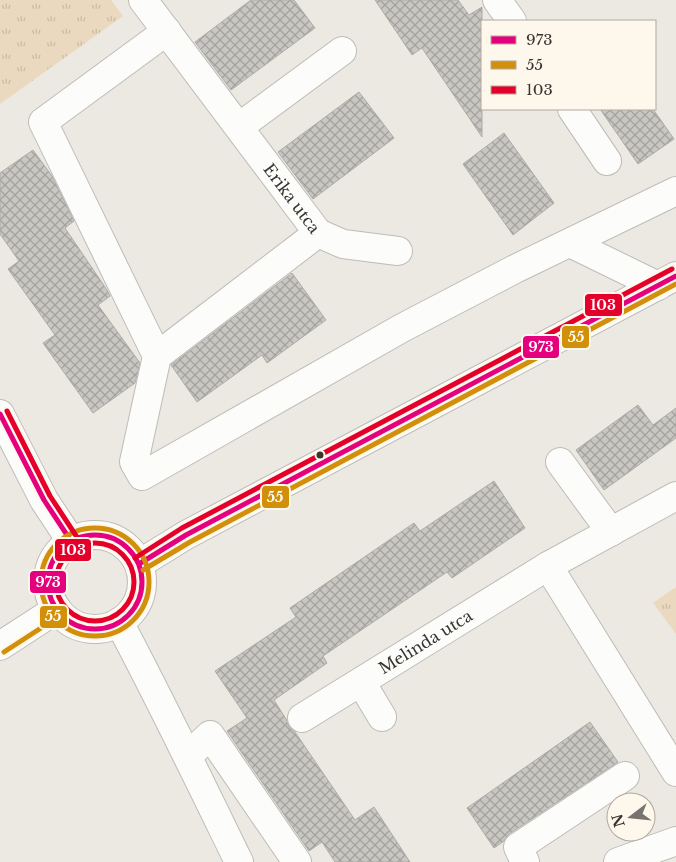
<svg xmlns="http://www.w3.org/2000/svg" width="676" height="862" viewBox="0 0 676 862" font-family="'Libre Baskerville',serif">
	<defs>
		<pattern id="park-tufts" width="24" height="20" patternUnits="userSpaceOnUse" patternTransform="scale(1.25)"><rect width="24" height="20" fill="#ead9be"/><path d="M3 7l-1-3M5 7V3M7 7l1-3M15 17l-1-3M17 17v-4M19 17l1-3" fill="none" stroke="#c9bba4"/></pattern>
		<pattern id="building-cross-hatch" width="8" height="8" patternUnits="userSpaceOnUse" patternTransform="scale(1.25)"><rect width="8" height="8" fill="#c9c7c2"/><path d="M0 0l8 8M0 8l8-8" fill="none" stroke="#a4a29e"/></pattern>
	</defs>
	<rect width="100%" height="100%" fill="#ece9e3"/>
	<!-- park -->
	<g fill="url(#park-tufts)">
		<path d="M0,0h111l12,16 -123,88z"/>
		<path d="M676,587v47l-23,-31z"/>
	</g>
	<!-- building -->
	<g fill="url(#building-cross-hatch)" stroke="#aeaca8">
		<path d="M251,0h43l21,28 -84,62 -36,-48z"/>
		<path d="M375,0h83l11,15 13,-8v130l-60,-89 -10,7z"/>
		<path d="M359,92l35,46 -81,61 -35,-47z"/>
		<path d="M600,109h53l21,30 -36,25z"/>
		<path d="M504,133l50,70 -41,32 -50,-71z"/>
		<path d="M33,150l19,26 22,45 -9,7 42,62 3,6 -12,9 42,58 -5,20 -42,30 -50,-70 12,-8 -47,-66 11,-8 -19,-27v-61z"/>
		<path d="M292,273l34,47 -59,43 -5,-8 -65,47 -26,-37z"/>
		<path d="M638,405l15,20 23,-17v30l-72,52 -28,-40z"/>
		<path d="M494,481l31,47 -73,50 -5,-6 -124,84 4,7 -53,37 12,19 3,8 6,5 60,88 19,-13 36,55h-75l-13,-20 -13,9 -82,-120 20,-13 -32,-47 81,-54 -6,-9 124,-85 6,8z"/>
		<path d="M590,722l28,40 -109,72 -5,7 -10,7 -27,-40z"/>
	</g>
	<g fill="none" stroke-linecap="round" stroke-linejoin="round">
		<defs>
			<g id="minor">
				<path id="s1" d="M143,0l175,233 -161,123"/>
				<path d="M497,0l15,21"/>
				<path d="M167,31l-124,91 114,234 -23,106 8,14 260,-148 113,-59 161,-78"/>
				<path d="M572,109l35,52"/>
				<path d="M239,127l103,-76"/>
				<path d="M318,233l25,11 55,7"/>
				<path d="M570,243l88,43"/>
				<path d="M0,414l44,86 27,41"/>
				<path d="M560,462l51,70"/>
				<circle cx="95" cy="582" r="47"/>
				<path d="M139,564l47,-29 490,-259"/>
				<path d="M548,566l128,206"/>
				<path d="M119,622c42,79 81,160 120,240"/>
				<path d="M0,646l57,-37"/>
				<path d="M361,682l21,35"/>
				<path id="s2" d="M302,718l246,-152 128,-70"/>
				<path d="M188,756l22,-21 87,127"/>
				<path d="M525,862l-7,-15 107,-71"/>
				<path d="M618,862l58,-21"/>
			</g>
		</defs>
		<!-- minor casing -->
		<use href="#minor" stroke="#bebcb7" stroke-width="30"/>
		<!-- minor -->
		<use href="#minor" stroke="#fcfcfb" stroke-width="28"/>
		<defs>
			<g id="bus-1">
				<path d="M0,414l44,86 27,41"/>
				<circle cx="95" cy="582" r="47"/>
				<path d="M139,564l47,-29 490,-259"/>
			</g>
			<g id="bus-2">
				<circle cx="95" cy="582" r="54"/>
				<path d="M143,570l47,-28 486,-258"/>
				<path d="M4,652l57,-37"/>
			</g>
			<g id="bus-3">
				<path d="M7,411l43,85 27,41"/>
				<circle cx="95" cy="582" r="39"/>
				<path d="M135,558l47,-30 490,-259"/>
			</g>
		</defs>
		<!-- bus-1 casing -->
		<use href="#bus-1" stroke="#fef7ec" stroke-width="9"/>
		<!-- bus-2 casing -->
		<use href="#bus-2" stroke="#fef7ec" stroke-width="9"/>
		<!-- bus-3 casing -->
		<use href="#bus-3" stroke="#fef7ec" stroke-width="9"/>
		<!-- bus-1 -->
		<use href="#bus-1" stroke="#e5007d" stroke-width="5"/>
		<!-- bus-2 -->
		<use href="#bus-2" stroke="#d18f0a" stroke-width="5"/>
		<!-- bus-3 -->
		<use href="#bus-3" stroke="#e4002b" stroke-width="5"/>
	</g>
	<!-- markers -->
	<circle fill="#383531" stroke="#fef7ec" stroke-width="2" cx="320" cy="455" r="4.5"/>
	<g text-anchor="middle" stroke-width="5" stroke-linejoin="round" paint-order="stroke">
		<!-- street labels -->
		<g font-size="16" fill="#383531" stroke="#fef7ec">
			<text dy="6" stroke="none"><textPath href="#s1" startOffset="248">Erika utca</textPath></text>
			<text dy="6" stroke="none"><textPath href="#s2" startOffset="145">Melinda utca</textPath></text>
		</g>
	</g>
	<g stroke="#fef7ec" stroke-width="2">
		<rect x="584" y="293" width="39" height="24" rx="5" fill="#e4002b"/>
		<rect x="561" y="325" width="29" height="24" rx="5" fill="#d18f0a"/>
		<rect x="522" y="335" width="38" height="24" rx="5" fill="#e5007d"/>
		<rect x="261" y="485" width="29" height="24" rx="5" fill="#d18f0a"/>
		<rect x="54" y="538" width="38" height="24" rx="5" fill="#e4002b"/>
		<rect x="29" y="570" width="38" height="24" rx="5" fill="#e5007d"/>
		<rect x="39" y="605" width="29" height="24" rx="5" fill="#d18f0a"/>
	</g>
	<g font-size="14" text-anchor="middle" font-weight="bold" fill="#fff">
		<text x="603" y="310">103</text>
		<text x="576" y="342">55</text>
		<text x="541" y="352">973</text>
		<text x="275" y="502">55</text>
		<text x="73" y="555">103</text>
		<text x="48" y="587">973</text>
		<text x="53" y="621">55</text>
	</g>
	<!-- legend -->
	<rect x="481" y="20" width="175" height="90" fill="#fef7ec" stroke="#afa9a1"/>
	<rect x="491" y="36" width="25" height="8" fill="#e5007d" stroke="#afa9a1"/>
	<text x="526" y="45" font-size="15" fill="#383531">973</text>
	<rect x="491" y="61" width="25" height="8" fill="#d18f0a" stroke="#afa9a1"/>
	<text x="526" y="70" font-size="15" fill="#383531">55</text>
	<rect x="491" y="86" width="25" height="8" fill="#e4002b" stroke="#afa9a1"/>
	<text x="526" y="95" font-size="15" fill="#383531">103</text>
	<!-- north arrow -->
	<g transform="translate(631 817) rotate(254)"><circle r="24" fill="#fef7ec" stroke="#afa9a1"/>
	<path d="M0-4L9 19L0 12L-9 19Z" fill="#77746f"/>
	<text y="-8" font-size="14" font-weight="bold" text-anchor="middle" fill="#383531">N</text>
	</g>
</svg>
